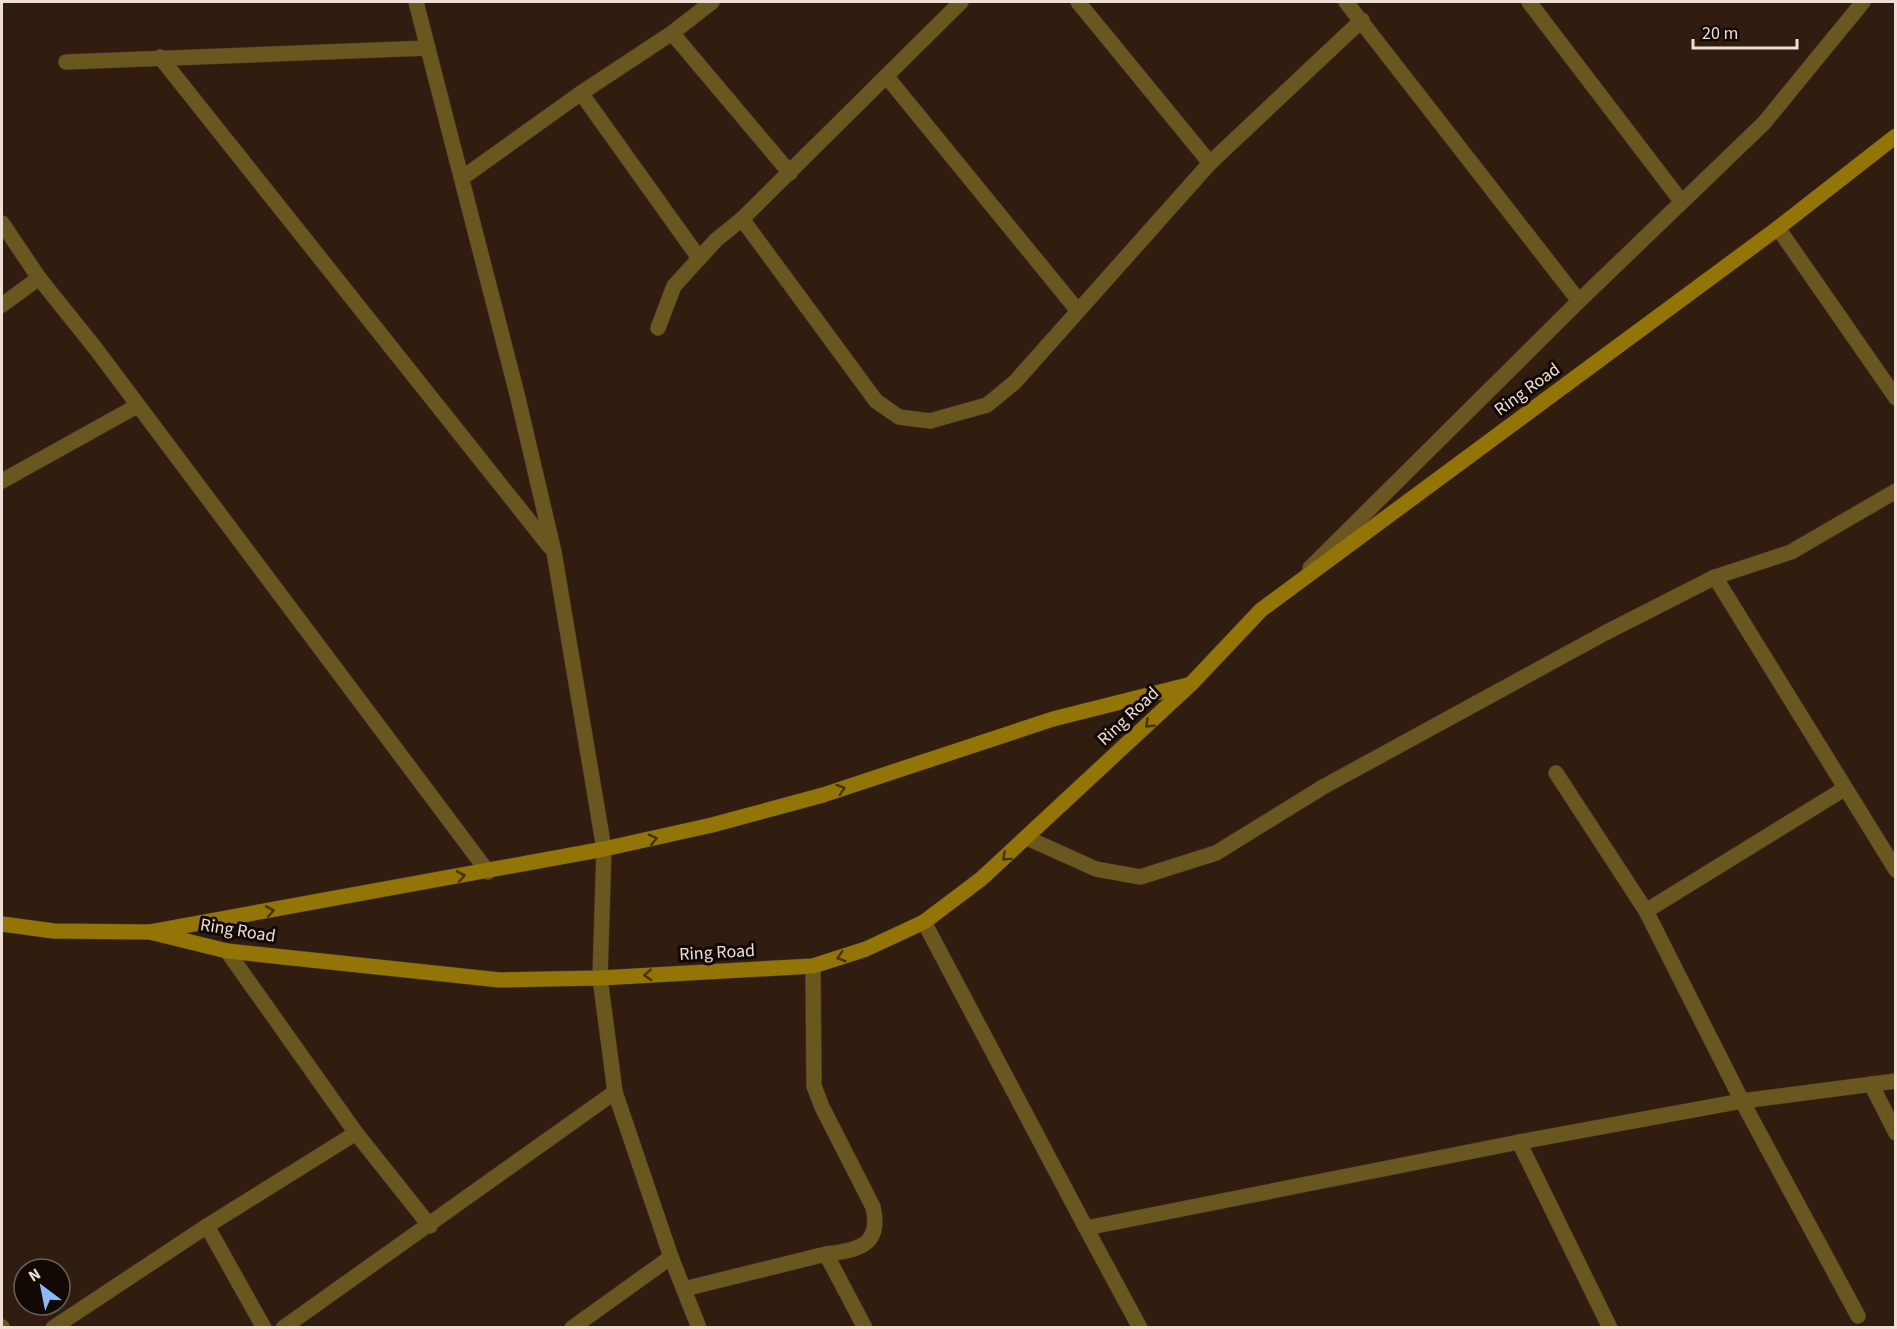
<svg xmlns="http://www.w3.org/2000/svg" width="1897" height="1329" viewBox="0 0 1897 1329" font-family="'Source Sans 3',sans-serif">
	<rect width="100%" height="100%" fill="#311d10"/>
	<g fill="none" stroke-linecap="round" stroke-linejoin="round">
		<defs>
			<g id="street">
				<path d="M416,2l101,392 37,158 50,297 -4,129 15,114 56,165 28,71"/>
				<path d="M1078,2l132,161"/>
				<path d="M1346,2l233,299"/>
				<path d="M1529,2l152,199"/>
				<path d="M672,33l118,140"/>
				<path d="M160,57l390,490"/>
				<path d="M66,62l362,-14"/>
				<path d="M887,77l191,234"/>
				<path d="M581,93l118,165"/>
				<path d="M462,178l119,-85 91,-60 40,-31"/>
				<path d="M742,219l134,182 23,16 31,4 57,-16 28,-23 195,-219 152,-143"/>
				<path d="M2,223l37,55 57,71 392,523"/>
				<path d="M1778,228l118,170"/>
				<path d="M2,305l37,-27"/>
				<path d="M658,328l16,-42 42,-46 26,-21 219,-217"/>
				<path d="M2,481l135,-75"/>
				<path d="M1310,568l269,-267 185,-178 99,-121"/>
				<path d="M1715,577l181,293"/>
				<path d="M1556,773l90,138 96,190 116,215"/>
				<path d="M1027,838l69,31 44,8 76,-24 107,-66 282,-154 110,-56 76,-25 105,-61"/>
				<path d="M1646,911l198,-122"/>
				<path d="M924,922l162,306 433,-86 223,-41 154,-20"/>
				<path d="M227,951l129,182 74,93"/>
				<path d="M1871,1084l25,49"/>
				<path d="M1519,1142l91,186"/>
				<path d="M207,1226l57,102"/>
				<path d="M1086,1228l54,100"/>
				<path d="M826,1254l39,74"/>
				<path d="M684,1289l142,-35c32,-4 56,-8 47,-47l-51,-100 -8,-21 -1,-120"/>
				<path d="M2,1327v1"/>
				<path d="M53,1328l154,-102 149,-93"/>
				<path d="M283,1328l332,-236"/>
				<path d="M572,1328l99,-71"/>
			</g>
			<g id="secondary">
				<path d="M2,924l52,7 96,1 454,-83 108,-24 111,-30 230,-76 135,-34"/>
				<path d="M150,932l77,19 273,29 100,-2 213,-12 53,-17 58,-27 57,-43 210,-195 70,-74 517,-382 118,-92"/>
			</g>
		</defs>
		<!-- street casing -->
		<use href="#street" stroke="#4b382c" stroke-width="16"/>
		<!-- secondary casing -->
		<use href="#secondary" stroke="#4b382c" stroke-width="16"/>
		<!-- street -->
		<use href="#street" stroke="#6a5720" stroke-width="15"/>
		<!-- secondary -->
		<use href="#secondary" stroke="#937406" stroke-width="15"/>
	</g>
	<!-- one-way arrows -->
	<defs><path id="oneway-chevron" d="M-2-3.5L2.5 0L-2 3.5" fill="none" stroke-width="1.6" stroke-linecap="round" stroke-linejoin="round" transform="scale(1.5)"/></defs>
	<g stroke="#463405">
		<use href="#oneway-chevron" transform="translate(1149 724) rotate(137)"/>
		<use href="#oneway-chevron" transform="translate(841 789) rotate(-18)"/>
		<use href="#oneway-chevron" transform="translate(653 839) rotate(-13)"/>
		<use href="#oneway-chevron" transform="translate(1006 857) rotate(138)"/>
		<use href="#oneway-chevron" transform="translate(461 876) rotate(-10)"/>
		<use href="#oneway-chevron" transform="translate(270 911) rotate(-10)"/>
		<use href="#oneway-chevron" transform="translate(841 957) rotate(163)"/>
		<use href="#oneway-chevron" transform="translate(648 975) rotate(177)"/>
	</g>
	<g text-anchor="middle" stroke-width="6" stroke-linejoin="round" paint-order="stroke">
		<!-- street labels -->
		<g font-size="18" fill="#eddfd6" stroke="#120905">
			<text transform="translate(1527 389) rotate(-36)" y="6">Ring Road</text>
			<text transform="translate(1128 716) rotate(-43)" y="6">Ring Road</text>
			<text transform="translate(238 930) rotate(9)" y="6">Ring Road</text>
			<text transform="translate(717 952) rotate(-3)" y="6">Ring Road</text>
		</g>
	</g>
	<!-- border -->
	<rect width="1897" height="1329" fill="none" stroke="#eddfd6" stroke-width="6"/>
	<!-- north arrow -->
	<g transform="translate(42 1287) rotate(328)"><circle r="28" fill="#120905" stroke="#6a5f59" stroke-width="1.5"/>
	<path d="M0-4.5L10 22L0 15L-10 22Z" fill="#8db9fc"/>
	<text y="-9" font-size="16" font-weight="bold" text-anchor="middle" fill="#eddfd6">N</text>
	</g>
	<!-- scale -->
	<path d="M1693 39v9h104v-9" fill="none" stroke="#eddfd6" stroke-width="3"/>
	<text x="1702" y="39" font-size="18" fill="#eddfd6" stroke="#120905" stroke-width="4.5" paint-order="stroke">20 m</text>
</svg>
